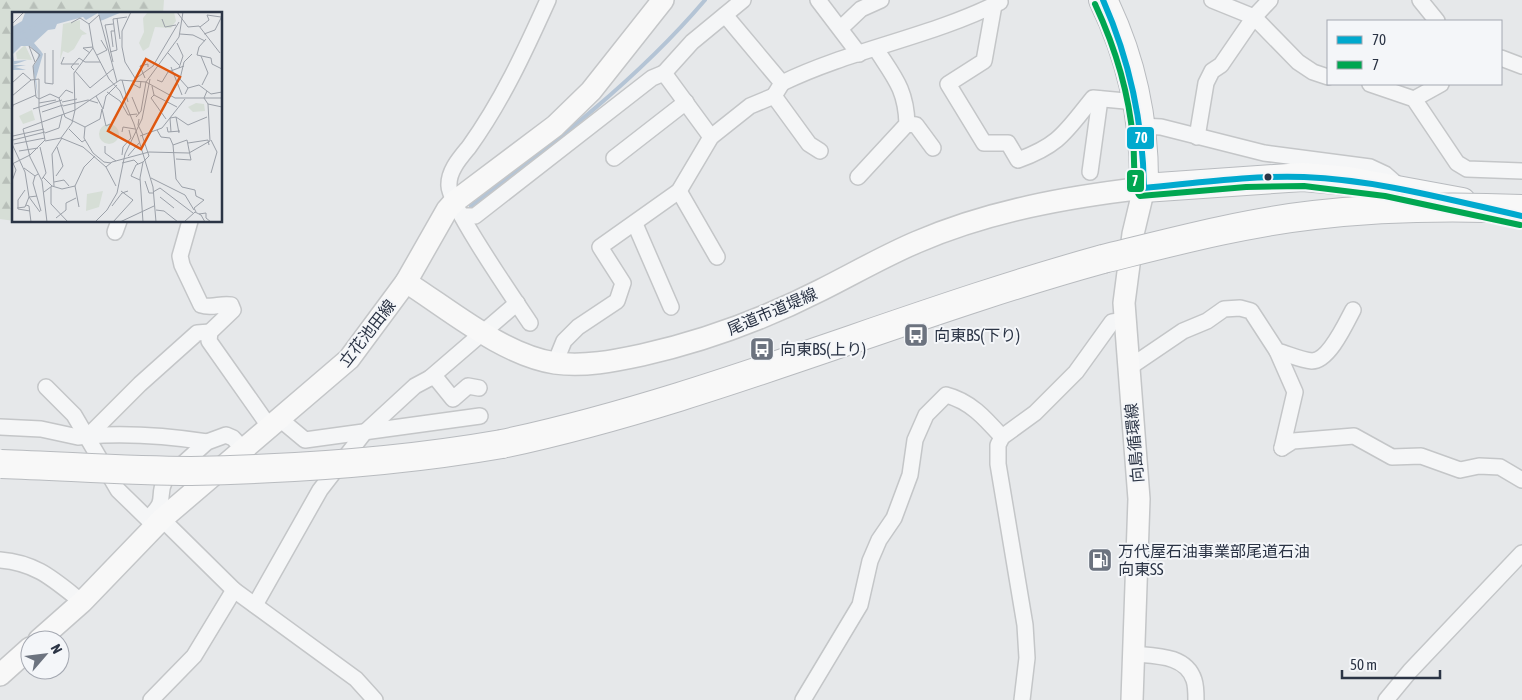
<svg xmlns="http://www.w3.org/2000/svg" width="1522" height="700" viewBox="0 0 1522 700" font-family="'Asap Condensed','Noto Sans JP',sans-serif">
	<defs>
		<pattern id="forest-firs" width="22" height="20" patternUnits="userSpaceOnUse" patternTransform="scale(1.25)"><rect width="22" height="20" fill="#d6ded6"/><path d="M5 1l3.5 6h-7zM16 11l3.5 6h-7z" fill="#b8bfb9"/></pattern>
	</defs>
	<rect width="100%" height="100%" fill="#e6e8ea"/>
	<!-- forest -->
	<path fill="url(#forest-firs)" d="M0,0h164l-1,14h-149v207l-14,-2z"/>
	<g fill="none" stroke-linecap="round" stroke-linejoin="round">
		<!-- stream -->
		<path stroke="#b4c4d5" stroke-width="4" d="M471,206c83,-63 166,-126 234,-206"/>
		<defs>
			<g id="street">
				<path d="M818,0l41,54"/>
				<path d="M1212,0l42,17 44,45 15,10 15,5"/>
				<path d="M1420,0l17,21"/>
				<path d="M994,5l-10,56 -36,23 36,59h24l10,17c42,-15 48,-29 75,-62l43,4"/>
				<path d="M725,15l57,68 -8,13 35,48 11,7"/>
				<path d="M841,28l20,-19 20,-9"/>
				<path d="M1501,58l21,8"/>
				<path d="M664,73l28,-31 51,-42"/>
				<path d="M782,83c70,-34 149,-46 218,-81"/>
				<path d="M1370,84l44,15 43,64 10,6 55,2"/>
				<path d="M1414,99l27,-15"/>
				<path d="M907,124l9,1 17,23"/>
				<path d="M1141,126l20,1 103,26 106,14 15,7 16,14"/>
				<path d="M1197,137l9,-54 6,-12 9,-6 33,-48 16,-17"/>
				<path d="M614,158l72,-56"/>
				<path d="M1090,172l10,-73"/>
				<path d="M858,177l49,-53c-1,-35 -13,-47 -31,-75"/>
				<path d="M679,191l38,66"/>
				<path d="M462,216h13l177,-138 12,-5 47,64"/>
				<path d="M190,221l-10,35 2,9 19,40c12,4 19,-2 30,0l2,5 -23,22 -1,9 62,88"/>
				<path d="M635,224l36,83"/>
				<path d="M115,232l4,-11"/>
				<path d="M530,323c-14,-21 -81,-118 -81,-137 -1,-15 11,-28 20,-39 33,-46 56,-96 79,-147"/>
				<path d="M1277,351l18,41 -13,56"/>
				<path d="M555,363l9,-22 14,-14 39,-26 6,-18 -23,-36 79,-56 32,-54 39,-31 24,-10"/>
				<path d="M1127,369l56,-38 24,-10 17,-12 16,-1 11,3 26,40c11,3 24,9 35,10 17,0 34,-38 41,-51"/>
				<path d="M430,378l87,-75"/>
				<path d="M46,387l28,28 44,75 37,36"/>
				<path d="M281,420l24,20 175,-24"/>
				<path d="M0,427l41,2 37,8 10,-1 52,-52 57,-51 13,-1"/>
				<path d="M88,436c39,-3 80,0 119,6"/>
				<path d="M1282,448l11,-7 61,-5 38,21 29,-1 39,14 19,-4 21,1 22,13"/>
				<path d="M148,518c21,-19 8,-20 17,-38l42,-38 19,-7 7,3 11,12"/>
				<path d="M162,519l72,71 122,89 19,21"/>
				<path d="M0,560c37,3 54,20 82,42"/>
				<path d="M255,605l65,-115 44,-57 51,-47 15,-8h6l17,21 15,-13 11,2"/>
				<path d="M1134,654c22,2 52,1 60,26 2,6 2,14 2,20"/>
				<path d="M151,700l43,-44 40,-66"/>
				<path d="M803,700l57,-95 10,-44 9,-21 15,-22 16,-43 5,-35 11,-25 20,-20c24,6 39,23 56,42"/>
				<path d="M1022,700l5,-42 -2,-33 -27,-161v-19l4,-8 33,-24 41,-41 36,-50 13,-2"/>
				<path d="M1386,700l24,-29 112,-118"/>
			</g>
			<g id="secondary">
				<path d="M406,282c44,28 97,73 149,81 29,4 59,-2 87,-8 62,-14 122,-36 179,-65 32,-16 63,-34 96,-48 72,-31 150,-45 227,-54l-11,46 -9,69 15,196 -7,201"/>
				<path d="M39,640l43,-38 80,-83 187,-160 57,-77 41,-72 7,-8 101,-76 36,-35 72,-91"/>
				<path d="M0,675l30,-27"/>
			</g>
			<g id="highway">
				<path d="M1103,0c29,59 42,123 41,188l159,-11 45,4 114,21"/>
				<path d="M502,444c206,-44 398,-129 601,-185"/>
			</g>
		</defs>
		<!-- street casing -->
		<use href="#street" stroke="#c4c6c8" stroke-width="18"/>
		<!-- secondary casing -->
		<use href="#secondary" stroke="#c4c6c8" stroke-width="24"/>
		<!-- highway casing -->
		<use href="#highway" stroke="#b8bbbf" stroke-width="30"/>
		<!-- street -->
		<use href="#street" stroke="#f5f6f7" stroke-width="15"/>
		<!-- secondary -->
		<use href="#secondary" stroke="#f8f8f8" stroke-width="21"/>
		<!-- highway -->
		<use href="#highway" stroke="#f8f8f8" stroke-width="28"/>
		<defs>
			<g id="highway-bridge">
				<path d="M1103,259c69,-17 140,-36 211,-44 68,-8 139,-9 208,-6"/>
				<path d="M1,464c63,2 127,7 190,7 105,-2 208,-9 311,-27"/>
			</g>
		</defs>
		<!-- highway-bridge casing -->
		<use href="#highway-bridge" stroke="#b8bbbf" stroke-width="30" stroke-linecap="butt"/>
		<!-- highway-bridge -->
		<use href="#highway-bridge" stroke="#f8f8f8" stroke-width="28"/>
		<defs>
			<path id="bus-1" d="M1103,0c27,61 40,122 41,188 53,-5 107,-13 160,-11 74,3 146,23 218,39"/>
			<path id="bus-2" d="M1095,4c20,43 34,88 38,136 2,12 -1,49 7,56l106,-9 58,-1 81,10 135,29"/>
		</defs>
		<!-- bus-1 casing -->
		<use href="#bus-1" stroke="#f4f6f9" stroke-width="10"/>
		<!-- bus-2 casing -->
		<use href="#bus-2" stroke="#f4f6f9" stroke-width="10"/>
		<!-- bus-1 -->
		<use href="#bus-1" stroke="#00a9ce" stroke-width="6"/>
		<!-- bus-2 -->
		<use href="#bus-2" stroke="#00a651" stroke-width="6"/>
	</g>
	<!-- icons -->
	<defs>
		<symbol id="bus-square" viewBox="-11 -11 22 22"><rect x="-9" y="-9" width="18" height="18" rx="4" fill="#6c737f" stroke="#f4f6f9"/><path d="M-5-6H5V4H4V6H2V4H-2V6H-4V4H-5ZM-3.5-4V0h7V-4ZM-3.5 1.2v1.5H-2V1.2ZM2 1.2v1.5H3.5V1.2Z" fill="#fff"/></symbol>
		<symbol id="fuel-square" viewBox="-11 -11 22 22"><rect x="-9" y="-9" width="18" height="18" rx="4" fill="#6c737f" stroke="#f4f6f9"/><path d="M-5.5-6h7V0h2V4h1.3V-2.5L3-4.5l.8-.8L6-3V5H2.5V1h-1V6h-7ZM-4.2-4.7v3.2H.2V-4.7Z" fill="#fff"/></symbol>
	</defs>
	<g fill-rule="evenodd">
		<use href="#bus-square" x="902" y="321" width="28" height="28"/>
		<use href="#bus-square" x="748" y="335" width="28" height="28"/>
		<use href="#fuel-square" x="1086" y="546" width="28" height="28"/>
	</g>
	<!-- markers -->
	<circle fill="#2b3445" stroke="#f4f6f9" stroke-width="2" cx="1268" cy="177" r="4.5"/>
	<g text-anchor="middle" stroke-width="4" stroke-linejoin="round" paint-order="stroke">
		<!-- street labels -->
		<g font-size="16" fill="#2b3445" stroke="#f4f6f9">
			<text transform="translate(772 311) rotate(-23)" y="6">尾道市道堤線</text>
			<text transform="translate(367 333) rotate(-52)" y="6">立花池田線</text>
			<text transform="translate(1134 443) rotate(-95)" y="6">向島循環線</text>
		</g>
		<!-- poi labels -->
		<g font-size="16" fill="#2b3445" stroke="#f4f6f9" text-anchor="start">
			<text x="934" y="341">向東BS(下り)</text>
			<text x="780" y="355">向東BS(上り)</text>
			<text x="1118" y="557">万代屋石油事業部尾道石油<tspan x="1118" dy="18">向東SS</tspan></text>
		</g>
	</g>
	<!-- overview -->
	<g transform="translate(12 12)">
		<rect width="210" height="210" fill="#e6e8ea"/>
		<path d="M136,0h26l2,9 -5,7 -16,-1 -6,20 -6,4 -4,-8 5,-11 -1,-14zM68,8v9l7,5 -5,1 -8,14 -6,4 -5,-2 -3,9 3,-36zM13,33l7,15 -15,-1 -1,-6zM184,91l8,1 1,7 -12,1 -5,-5zM87 122a10 10 0 1 1 20 0a10 10 0 1 1-20 0ZM91,179l-4,16 -13,4 1,-17z" fill="#d6ded6"/>
		<path d="M20,98l3,10 -12,4 -4,-8z" fill="#d6ded6"/>
		<path d="M110,0l-19,8 -3,1 -2,-8 -12,7 -3,-3 -26,7 -2,5 -7,1 -14,13 9,11 -7,24 2,20 -5,-31 7,-11 -10,-10h-9l-8,8 1,7 13,-1 -14,5h13l-11,2 11,3h-14v-43l10,-6 3,-8z" fill="#b4c4d5"/>
		<path fill="none" stroke="#b4c4d5" stroke-width="2.5" d="M0,24l16,4 12,12 -4,20M0,26l47,-26"/>
		<path fill="none" stroke="#9ba0a8" stroke-width="1" d="M119,0l-9,19v16l3,15 10,16M165,0l11,15 11,-1 21,27M105,6l3,21M150,7l3,8 11,-2M59,11l9,-5 9,6 10,-9 18,67M0,12l12,-12M77,12l4,24 16,31 11,12 14,33 19,63 3,35M101,12l-8,1 8,37M188,15l9,-7 -2,-5 14,2M168,22l13,1 12,6M192,22l11,-4 7,-14M194,27l-7,8 -2,8 14,3 1,6 10,5M165,31l6,13 -4,12M17,34l11,9 -7,11 3,31 3,2M17,34l6,16M101,35l-2,-16h3M98,40l7,-2 -4,-31 14,-2M33,41v30l8,1v-34M78,41l-7,-5 10,-1M156,41l11,12M85,43l10,-5 -6,-10M189,44l7,17 -6,12M52,45l-3,7h18M159,55l11,28M62,58l-3,-3 8,-9 6,4h15M63,59l15,17 23,-19M133,66l-5,-12 8,-2v3M123,67l18,-13 26,-44M110,68l6,22M145,68l5,2 6,-10 16,-6M134,70l29,16h47M0,71l11,-10 8,7M121,72l7,4 1,-7M140,74l2,9 23,12M176,76l-8,-9 4,-17 8,-8M195,79l-3,7 4,6 14,3M95,80l13,9 8,14 9,-1M173,82l3,-6 11,-3 12,9 11,-2M142,83l-3,3 15,21M0,84l19,-16 8,-1v29l6,32 -16,16M84,84l7,13 3,-13 11,-11M120,85l7,17M47,86l7,-8 7,3M27,87l11,-5 9,4 6,19 20,10 15,-8 2,-10M50,90l15,-3M27,91l17,-3M51,94l25,-6 10,3M21,97l29,-9M90,97l4,17 4,-2M0,98l1,-5 23,-10M63,98l-1,-37 19,-25M30,100l21,-7M124,105l5,-6 5,-29M164,105l12,8 19,-8M127,107l-1,6 5,10M73,115l-1,11 9,15 11,9 7,1M155,115l1,5 12,-1M57,117l13,13 3,-2M145,118l4,7 9,1 3,7 14,-5 4,20 -15,-1M110,120l1,-5 12,2M159,120l-1,-14 6,-1 3,16M33,121l14,-5 3,-13M130,123l7,21 -6,6 -3,16 3,44M1,124l31,-7M128,124l22,-8 23,-29M49,126l22,9 23,20 10,19M1,128l32,-8M33,129l16,-3 11,-15 3,-13M176,131l20,-3 1,5M0,132l13,28 4,25 -4,10 -8,1M2,132l31,-6M161,133l3,34 6,8 13,3 1,6 8,4 -10,8 2,4M93,134v7l11,8M28,135l6,26 -4,6M7,139l19,-3M110,143l1,-8 8,-9 -2,-8M116,144l11,-13M110,151l12,-3 4,4M0,152l18,-9M94,155l6,-5 37,-10 40,1 21,-12 -2,-37M12,156l11,8 3,-2M199,161l6,-21 -6,-12M23,164l-2,7 8,28M44,164l7,-10 -6,-19M31,165l9,9 -8,6M139,166l34,17 9,15M128,168l-9,-4 5,-11 7,-3M0,169l4,-11 -3,-7M133,169l4,12h4M42,170l10,-2 5,6M40,174l10,3 13,-3M42,174l-2,-32 10,-16M39,175v17l17,18M13,178l-7,10v9l12,2M141,180l7,-4 33,25M25,184l-8,1 11,15M148,185l14,11M14,193l3,1 2,16M100,194l10,-13 6,-2M67,195l-4,-21 9,-19 11,-11M144,198l8,1 14,11M187,202l7,-1v5l5,4M44,206l10,-8v-7l10,-5M35,210l-5,-41 -12,-24 -7,-28 52,-19 45,-30 26,2 33,-45 4,-25M83,210l12,-12 10,-17 8,-39 17,-35 8,-40M101,210l20,-22 -12,-9M108,210l34,-16M172,210l11,-10 6,3 4,7"/>
		<path fill="#df570f" fill-opacity="0.15" stroke="#df570f" stroke-width="2.5" d="M134,47l34,18 -39,72 -33,-18z"/>
		<rect width="210" height="210" fill="none" stroke="#2b3445" stroke-width="2.5"/>
	</g>
	<g stroke="#f4f6f9" stroke-width="2">
		<rect x="1126" y="126" width="29" height="24" rx="5" fill="#00a9ce"/>
		<rect x="1126" y="169" width="19" height="24" rx="5" fill="#00a651"/>
	</g>
	<g font-size="14" text-anchor="middle" font-weight="bold" fill="#fff">
		<text x="1141" y="143">70</text>
		<text x="1135" y="186">7</text>
	</g>
	<!-- legend -->
	<rect x="1327" y="20" width="175" height="65" fill="#f4f6f9" stroke="#a4a8b1"/>
	<rect x="1337" y="36" width="25" height="8" fill="#00a9ce" stroke="#a4a8b1"/>
	<text x="1372" y="45" font-size="15" fill="#2b3445">70</text>
	<rect x="1337" y="61" width="25" height="8" fill="#00a651" stroke="#a4a8b1"/>
	<text x="1372" y="70" font-size="15" fill="#2b3445">7</text>
	<!-- north arrow -->
	<g transform="translate(45 655) rotate(62)"><circle r="24" fill="#f4f6f9" stroke="#a4a8b1"/>
	<path d="M0-4L9 19L0 12L-9 19Z" fill="#6c737f"/>
	<text y="-8" font-size="14" font-weight="bold" text-anchor="middle" fill="#2b3445">N</text>
	</g>
	<!-- scale -->
	<path d="M1342 670v8h98v-8" fill="none" stroke="#2b3445" stroke-width="2.5"/>
	<text x="1350" y="670" font-size="15" fill="#2b3445" stroke="#f4f6f9" stroke-width="4" paint-order="stroke">50 m</text>
</svg>
